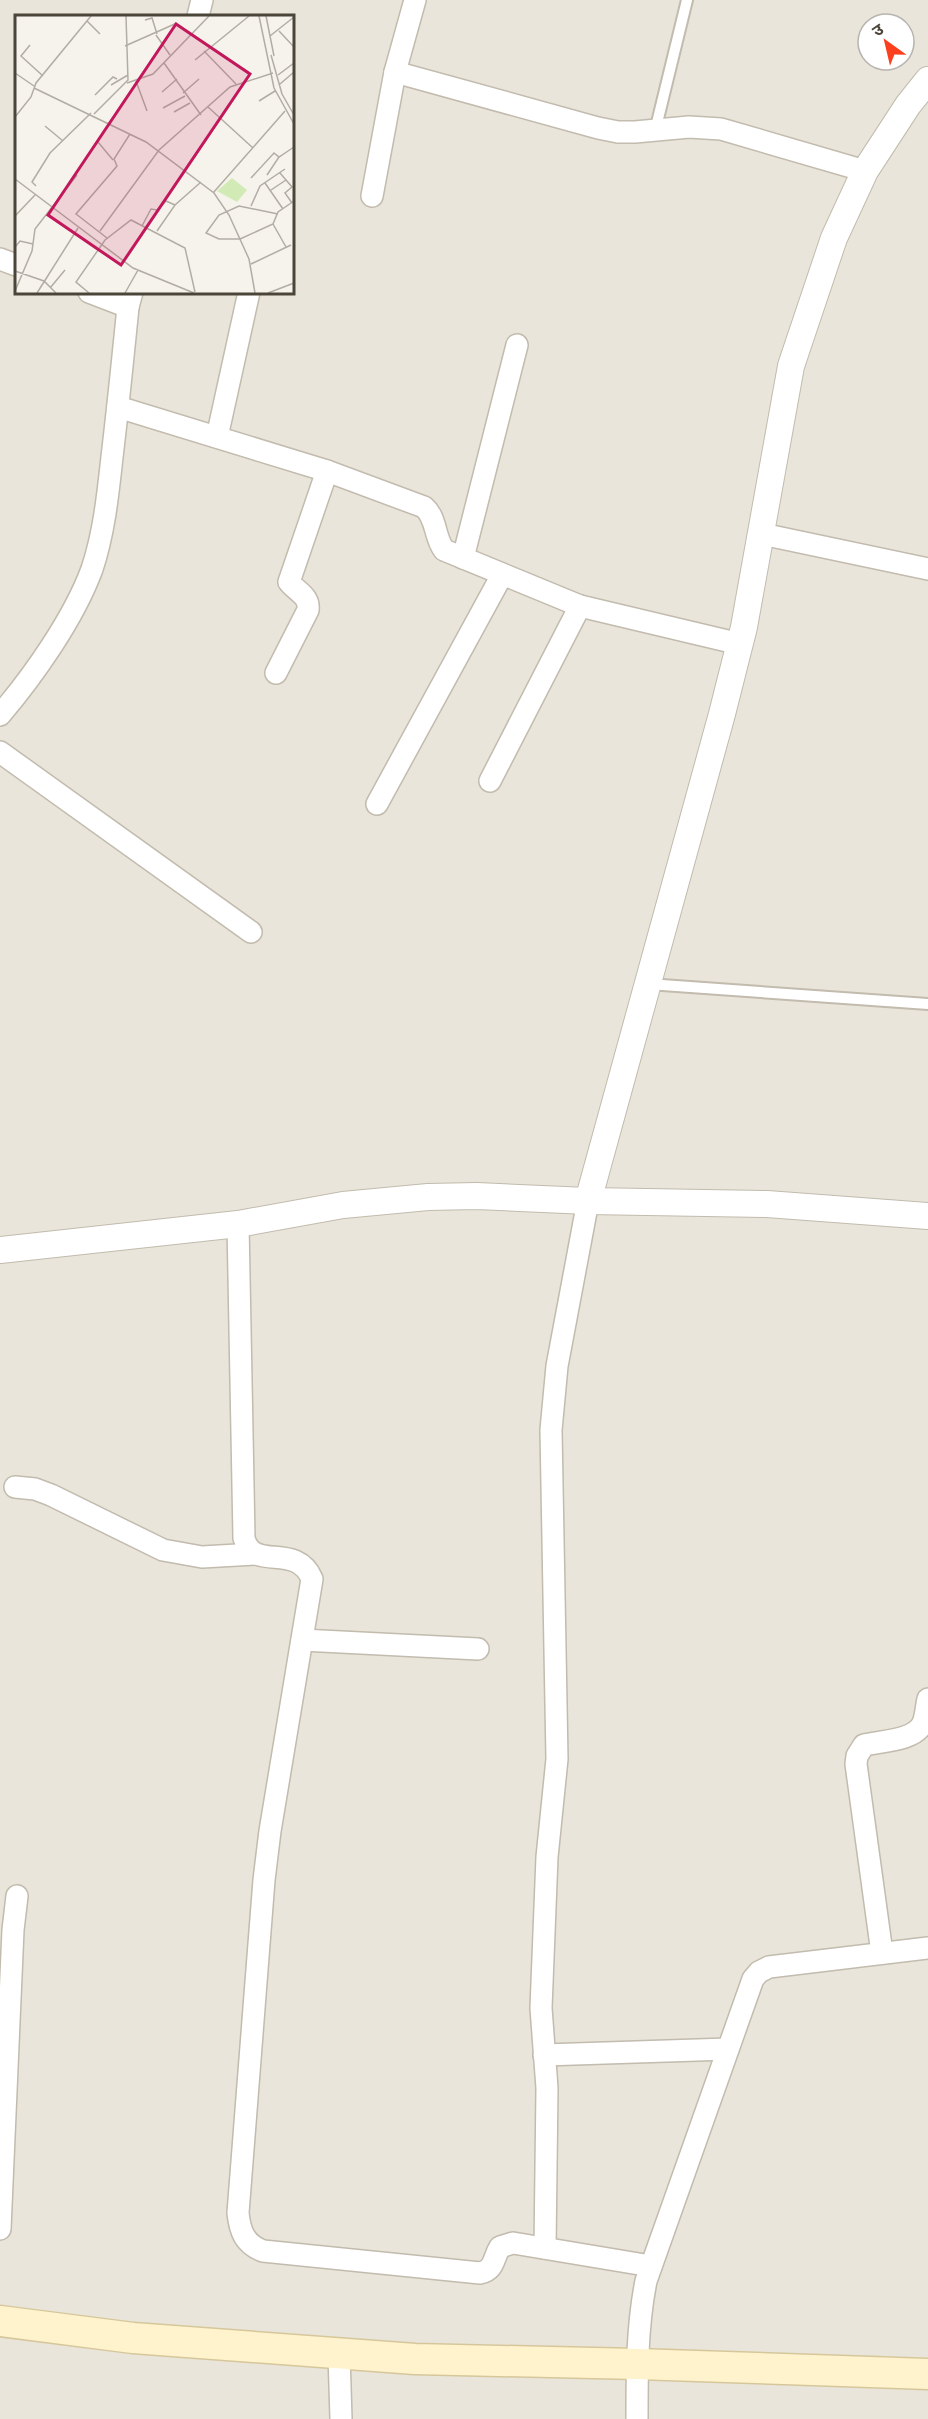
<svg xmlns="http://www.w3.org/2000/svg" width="928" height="2419" viewBox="0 0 928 2419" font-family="Roboto,'Noto Sans Devanagari',sans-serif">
	<rect width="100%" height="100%" fill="#f6f3ec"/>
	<!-- residential -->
	<path fill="#eae5da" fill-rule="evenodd" d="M0,0h928v2419h-928zM16,16h276v276h-276zM868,24h36v36h-36z"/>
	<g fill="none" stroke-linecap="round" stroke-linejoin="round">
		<defs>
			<g id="service">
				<path d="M655,131l32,-131"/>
				<path d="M648,984l280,20"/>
			</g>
			<g id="minor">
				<path d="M198,16l4,-16"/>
				<path d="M395,72l203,56 20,4h17l54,-5 32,2 144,42"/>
				<path d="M372,196l23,-124 20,-72"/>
				<path d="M0,259l16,6"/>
				<path d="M89,292l39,15"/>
				<path d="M118,407l209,64 97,36c13,11 10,30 20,43l136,56 160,38"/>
				<path d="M217,437l32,-145"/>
				<path d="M762,534l166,35"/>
				<path d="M463,558l54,-213"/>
				<path d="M276,673l32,-63c2,-14 -11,-18 -19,-28l38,-111"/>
				<path d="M0,715c34,-40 74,-97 92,-146 12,-36 16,-75 20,-112 6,-50 11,-100 16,-150l4,-15"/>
				<path d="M0,752l251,180"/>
				<path d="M490,781l90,-175"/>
				<path d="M377,804l125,-229"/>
				<path d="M238,1224l6,314c9,35 52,3 68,41l-42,252 -6,49 -26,333c2,19 7,31 25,38l217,22c15,-3 13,-15 20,-26l13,-4 138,23"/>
				<path d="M15,1487l20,2 16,6 112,55 39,7 53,-3"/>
				<path d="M302,1640l176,9"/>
				<path d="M882,1953l-26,-189 1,-8 7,-11c17,-4 51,-4 59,-22 3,-7 3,-16 5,-24"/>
				<path d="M544,2055l184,-6"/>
				<path d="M0,2229l13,-299 4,-34"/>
				<path d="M545,2248l2,-160 -6,-80 6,-151 10,-98 -6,-329 6,-64 31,-165"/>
				<path d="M339,2354l2,65"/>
				<path d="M637,2419c0,-46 0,-93 9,-138l107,-302 6,-7 10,-5 159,-19"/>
			</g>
			<g id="tertiary">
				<path d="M588,1201l134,-487 22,-87 47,-261 43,-128 31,-67 43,-66 20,-25"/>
				<path d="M0,1250l238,-26 105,-19 85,-8 49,-1 111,5 179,3 161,12"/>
			</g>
			<path id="secondary" d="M0,2321l133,17 282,21 222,5 291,10"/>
		</defs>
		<!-- service casing -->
		<use href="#service" stroke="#c2bbae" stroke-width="14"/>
		<!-- minor casing -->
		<use href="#minor" stroke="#c2bbae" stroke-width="24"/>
		<!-- tertiary casing -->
		<use href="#tertiary" stroke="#c2bbae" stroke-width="28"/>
		<!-- secondary casing -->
		<use href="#secondary" stroke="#d6c79b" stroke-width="33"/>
		<!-- service -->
		<use href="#service" stroke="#fff" stroke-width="10"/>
		<!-- minor -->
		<use href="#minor" stroke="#fff" stroke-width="21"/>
		<!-- tertiary -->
		<use href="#tertiary" stroke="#fff" stroke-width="26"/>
		<!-- secondary -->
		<use href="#secondary" stroke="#fff3cd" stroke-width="30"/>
	</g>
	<!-- overview -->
	<g transform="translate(15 15)">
		<rect width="279" height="279" fill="#f6f3ec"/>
		<path d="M217,163l15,12 -10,12 -20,-11z" fill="#d2eab5"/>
		<path fill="none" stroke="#b2ada4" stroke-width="1.5" d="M244,1l15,72 20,36M251,1l8,40M130,5l7,-2 5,16M72,6l13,13M264,16l15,16M141,20l14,20M255,21l24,-19M15,30l-9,11 22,20M110,31l52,-23M189,36l32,33M256,40l11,39 12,21M180,45l54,-44M149,48l37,52M0,58l19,13M263,60l16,-12M121,66l11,30M112,68l26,-9 56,-58M265,69l14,-12M96,70l17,-10M19,73l112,54 68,51 15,22 20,44 6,34M147,77l15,-13M168,78l16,-14M80,80l18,-18 4,2M244,86l16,-10M193,92l45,41M148,93l22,-12M159,97l16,-9M79,99l34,-34 -2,-64M0,102l16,-20 5,-14 55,-67M30,111l18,15M83,127l15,18M265,158l12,14 -7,6 7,10M252,160l12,-18M236,163l23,-25 5,4 15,-10M0,164l118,89 61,25M250,168l18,26M21,171l-4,-4 18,-29 41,-40M256,175l15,-10M198,178l72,-82M236,191l9,-20 25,-17M0,201l20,-21M258,209l13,23M127,211l9,-17 6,1 9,-9 9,4M85,216l59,-81 71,-63 43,-14M142,216l18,-26 26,-23M92,223l-31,-24 41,-48 -3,-7 16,-25M225,224h-21l-13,-6 13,-18 20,-9 39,8M225,224l33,-15 5,-12 16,-11M0,232l5,-6 13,3M236,249l40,-19M0,256l29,10 12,12M35,273l15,-18M0,276l17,-40 3,-22 42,-54M22,278l41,-65M74,278l-13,-11 29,-42 26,-20 54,28 10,44M110,278l13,-23M253,278l26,-10"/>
		<path fill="#c2185b" fill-opacity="0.15" stroke="#c2185b" stroke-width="3" d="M161,9l74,50 -129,191 -73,-50z"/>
		<rect width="279" height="279" fill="none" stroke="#4b4439" stroke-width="3"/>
	</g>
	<!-- north arrow -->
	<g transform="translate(886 42) rotate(326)"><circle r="28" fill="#ffffff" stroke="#b7b4b0" stroke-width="1.5"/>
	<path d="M0-4.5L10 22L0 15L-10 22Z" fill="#fc3f1d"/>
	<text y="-9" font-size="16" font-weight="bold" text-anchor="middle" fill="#4b4439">उ</text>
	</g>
</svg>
